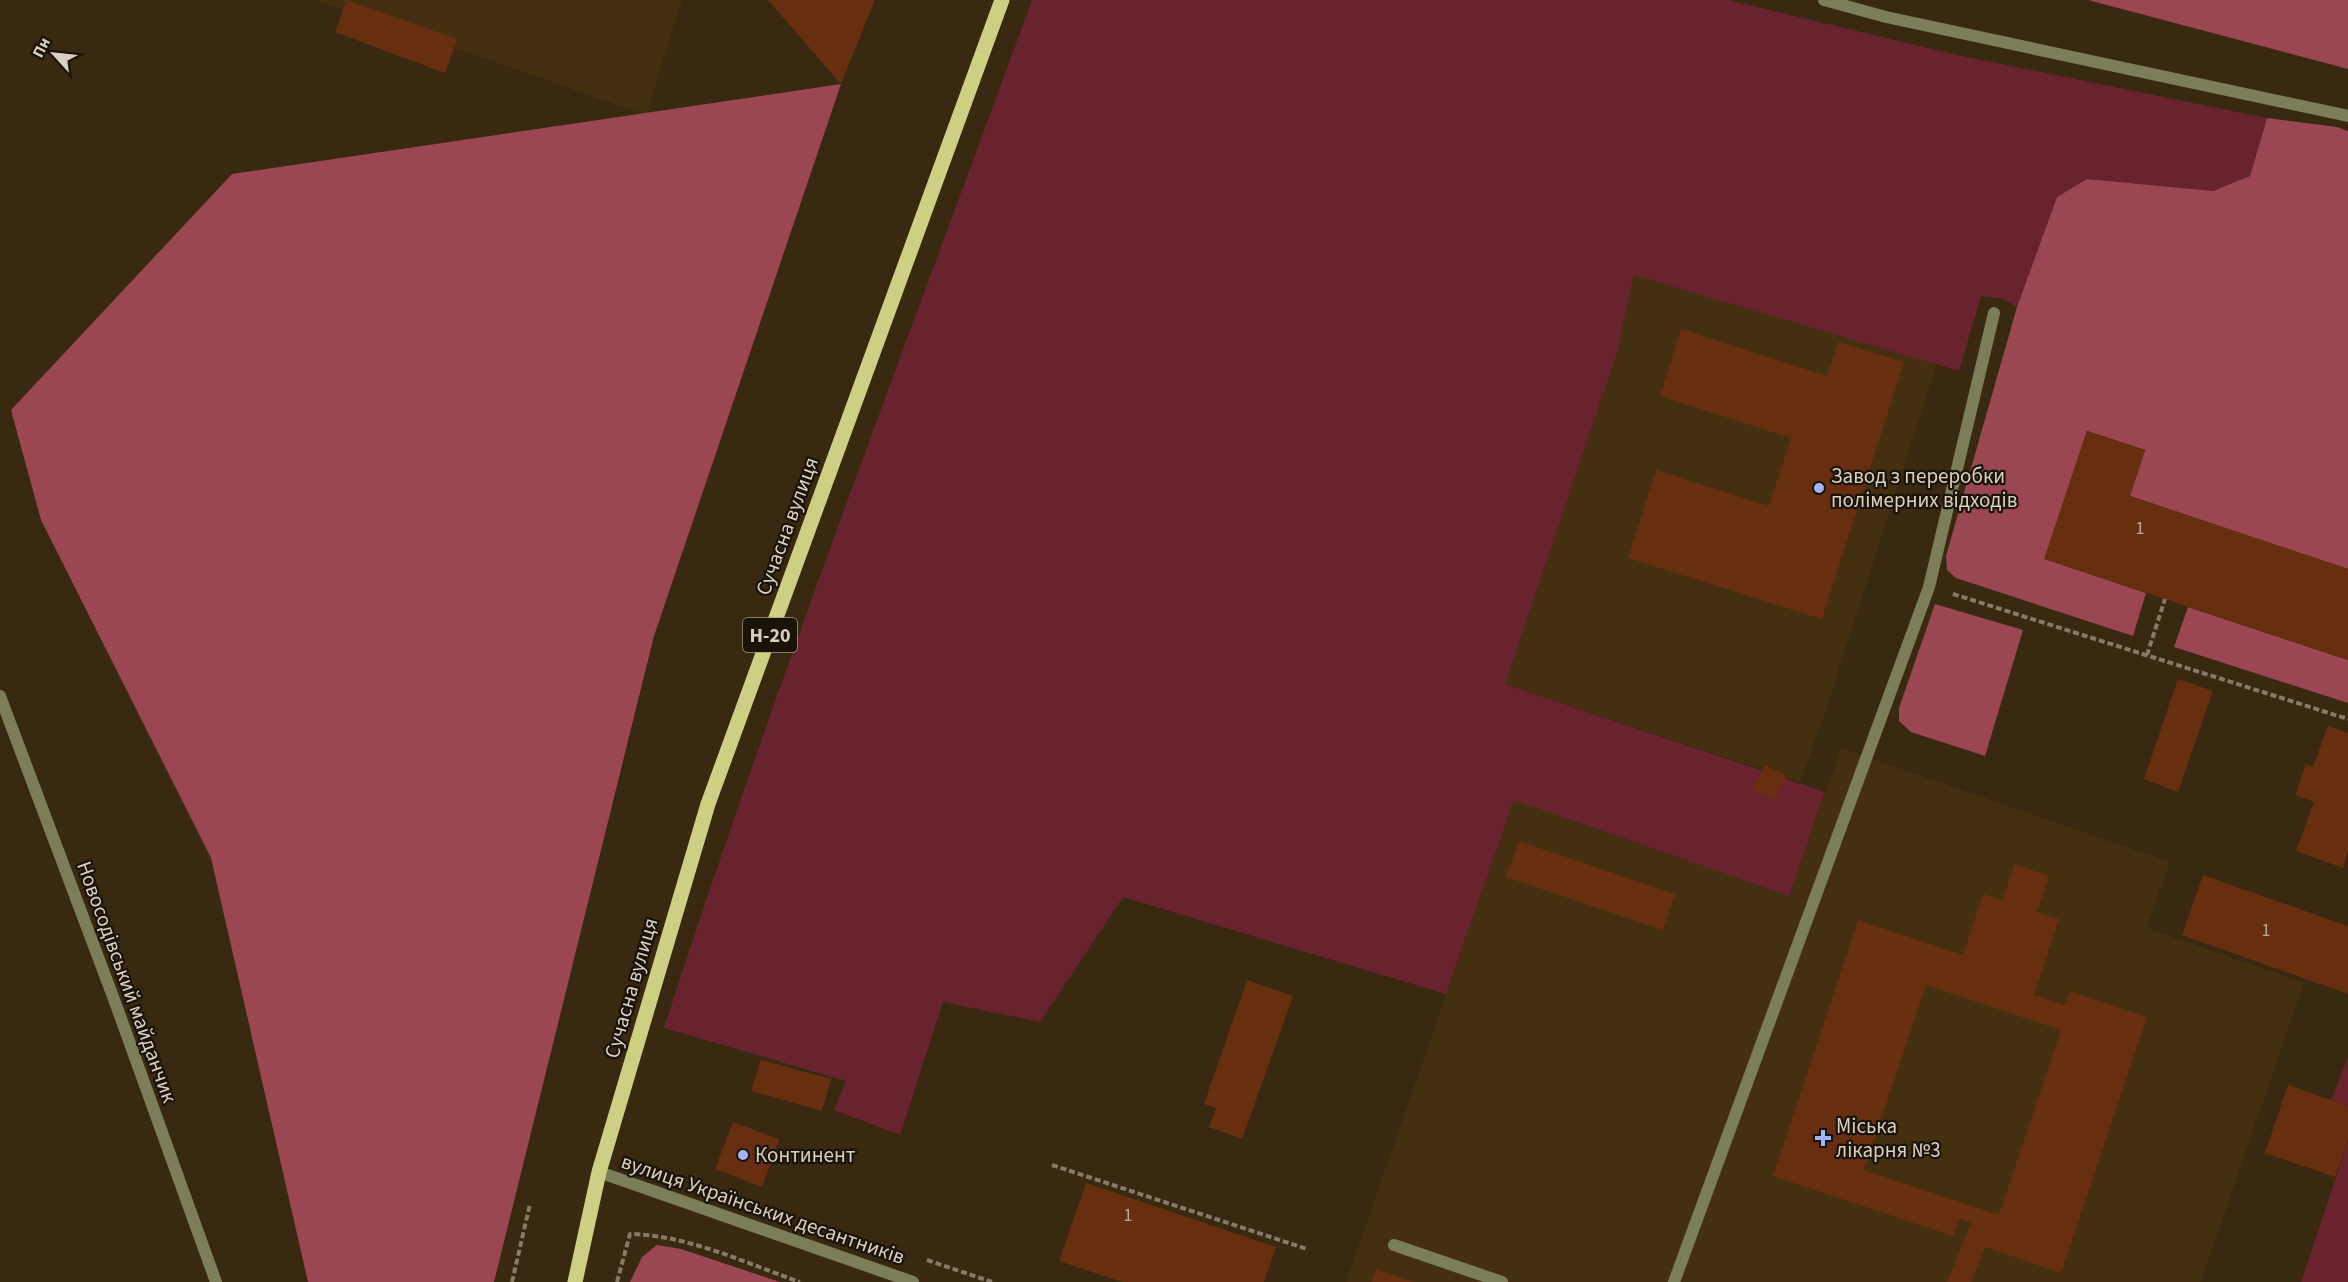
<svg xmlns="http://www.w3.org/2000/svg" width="2348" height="1282" viewBox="0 0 2348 1282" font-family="'Source Sans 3',sans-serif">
	<rect width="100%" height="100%" fill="#382910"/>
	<!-- built -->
	<g fill="#443010">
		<path d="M316,0h366l-36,115 -191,-67 -10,25 -110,-41 8,-22z"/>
		<path d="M1634,274l303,90 -111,346 -26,72 -295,-98 113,-334z"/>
		<path d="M1841,748l329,114 -23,66 157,55 -103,299h-855l168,-482 275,96z"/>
	</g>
	<!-- green -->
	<g fill="#68232f">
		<path d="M1032,0h696l229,55 310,63 -17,58 -37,15 -126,-12 -30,18 -40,110 -14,-8 -22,-3 -22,75 -325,-96 -16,75 -113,334 320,108 -36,104 -275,-96 -68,194 -323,-97 -83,125 -97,-20 -43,133 -66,-25 12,-29 -182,-53c112,-346 243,-686 368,-1028z"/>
		<path d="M2348,1057v49l-17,-6z"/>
		<path d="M2348,1141v141h-47z"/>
	</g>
	<!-- forest -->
	<g fill="#9b4653">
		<path d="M2088,0h260v69z"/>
		<path d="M841,84l-187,552 -160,646h-186l-97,-424 -170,-338 -30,-110 221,-236z"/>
		<path d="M2267,118l70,9 11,4v438l-218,-73 15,-46 -58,-19 -42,128 101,34 -13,43 -177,-58 -9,-8 -1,-14 71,-249 40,-110 30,-18 126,12 37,-15z"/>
		<path d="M1935,604l88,26 -38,126 -74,-24 -12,-11v-13z"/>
		<path d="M2188,607l160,53v43l-174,-56z"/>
		<path d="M657,1245l24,4 99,33h-150l12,-25z"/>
	</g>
	<!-- building -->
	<g fill="#672e10" fill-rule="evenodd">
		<path d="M347,0l110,39 -12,34 -110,-41z"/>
		<path d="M768,0h107l-34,84z"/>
		<path d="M1681,329l146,47 11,-34 66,20 -82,257 -194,-61 28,-88 113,36 22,-68 -131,-42z"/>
		<path d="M2087,431l58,19 -15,46 218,73v91l-304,-101z"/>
		<path d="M2178,679l35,12 -35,101 -34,-13z"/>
		<path d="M2328,726l20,7v119l-5,16 -47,-17 18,-49 -19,-7 11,-31 7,3z"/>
		<path d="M1765,765l21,11 -12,24 -22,-11z"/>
		<path d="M1519,841l156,53 -12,36 -157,-53z"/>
		<path d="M2014,864l35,12 -12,36 22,7 -25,76 31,10 5,-14 77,26 -86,256 -76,-26 -14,35h-24l24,-59 -12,-4 -6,17 -180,-60 85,-256 105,35 20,-61 20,6zM1926,985l135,45 -62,185 -135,-45z"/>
		<path d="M2203,875l145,51v68l-166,-59z"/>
		<path d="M1247,980l46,16 -51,143 -33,-12 7,-19 -12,-4z"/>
		<path d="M761,1060l70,19 -9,32 -71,-20z"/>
		<path d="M2288,1085l60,21v35l-13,36 -70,-24z"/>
		<path d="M733,1122l46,17 -17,48 -47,-18z"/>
		<path d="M1086,1183l190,64 -12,35h-142l-63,-21z"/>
		<path d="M1376,1269l37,13h-41z"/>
	</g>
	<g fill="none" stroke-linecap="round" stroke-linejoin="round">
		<!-- path -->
		<g stroke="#877a67" stroke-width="4" stroke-dasharray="6 3" stroke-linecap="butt">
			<path d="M1953,594l395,125"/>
			<path d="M2147,655l18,-56"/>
			<path d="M1052,1165l255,84"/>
			<path d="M927,1260l65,22"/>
			<path d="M512,1282l18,-78"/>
			<path d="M617,1282l13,-48c58,1 115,29 170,48"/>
		</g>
		<!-- service -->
		<g stroke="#7c7d59" stroke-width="12">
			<path d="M1824,0l62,17 462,99"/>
			<path d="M1394,1245l108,37"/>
			<path d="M1674,1282l255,-695 65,-274"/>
		</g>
		<!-- minor -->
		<g stroke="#7c7d59" stroke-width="12">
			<path d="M0,696l115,306 101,280"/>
			<path d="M599,1172l314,110"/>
		</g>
		<!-- primary -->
		<path stroke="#cdcf83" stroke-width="15" d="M575,1282l24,-110 109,-368 294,-804"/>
	</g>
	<!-- markers -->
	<g fill="#a4b2fc" stroke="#1a1308" stroke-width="2">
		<circle cx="1819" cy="488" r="6"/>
		<path d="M1820 1129h6v6h6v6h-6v6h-6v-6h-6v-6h6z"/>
		<circle cx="743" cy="1155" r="6"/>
	</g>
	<g text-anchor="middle" stroke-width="4.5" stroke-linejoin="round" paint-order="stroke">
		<!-- number labels -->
		<g font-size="18" fill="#bda896">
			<text x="2140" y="534">1</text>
			<text x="2266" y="936">1</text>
			<text x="1128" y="1221">1</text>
		</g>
		<!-- shield labels -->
		<rect fill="#1a1308" stroke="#a0978a" stroke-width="1.5" x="743" y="618" width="54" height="34" rx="4.5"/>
		<g font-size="20" font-weight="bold" fill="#dad0c2">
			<text x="770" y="642">Н-20</text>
		</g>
		<!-- poi labels -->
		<g font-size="21" fill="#dad0c2" stroke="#1a1308" text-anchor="start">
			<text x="1831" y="483">Завод з переробки<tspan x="1831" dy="24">полімерних відходів</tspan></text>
			<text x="1836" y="1133">Міська<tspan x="1836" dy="24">лікарня №3</tspan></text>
			<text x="755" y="1162">Континент</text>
		</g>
		<!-- street labels -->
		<g font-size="21" fill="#dad0c2" stroke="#1a1308">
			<text transform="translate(787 526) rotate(-70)" y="7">Сучасна вулиця</text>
			<text transform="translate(127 982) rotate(70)" y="7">Новосодівський майданчик</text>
			<text transform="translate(631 988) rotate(-74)" y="7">Сучасна вулиця</text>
			<text transform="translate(763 1209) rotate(19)" y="7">вулиця Українських десантників</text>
		</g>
	</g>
	<!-- north arrow -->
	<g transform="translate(54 54) rotate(297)" stroke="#1a1308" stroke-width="4.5" paint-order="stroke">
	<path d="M0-4.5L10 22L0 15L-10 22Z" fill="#dad0c2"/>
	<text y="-9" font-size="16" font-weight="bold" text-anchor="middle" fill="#dad0c2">Пн</text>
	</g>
</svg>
